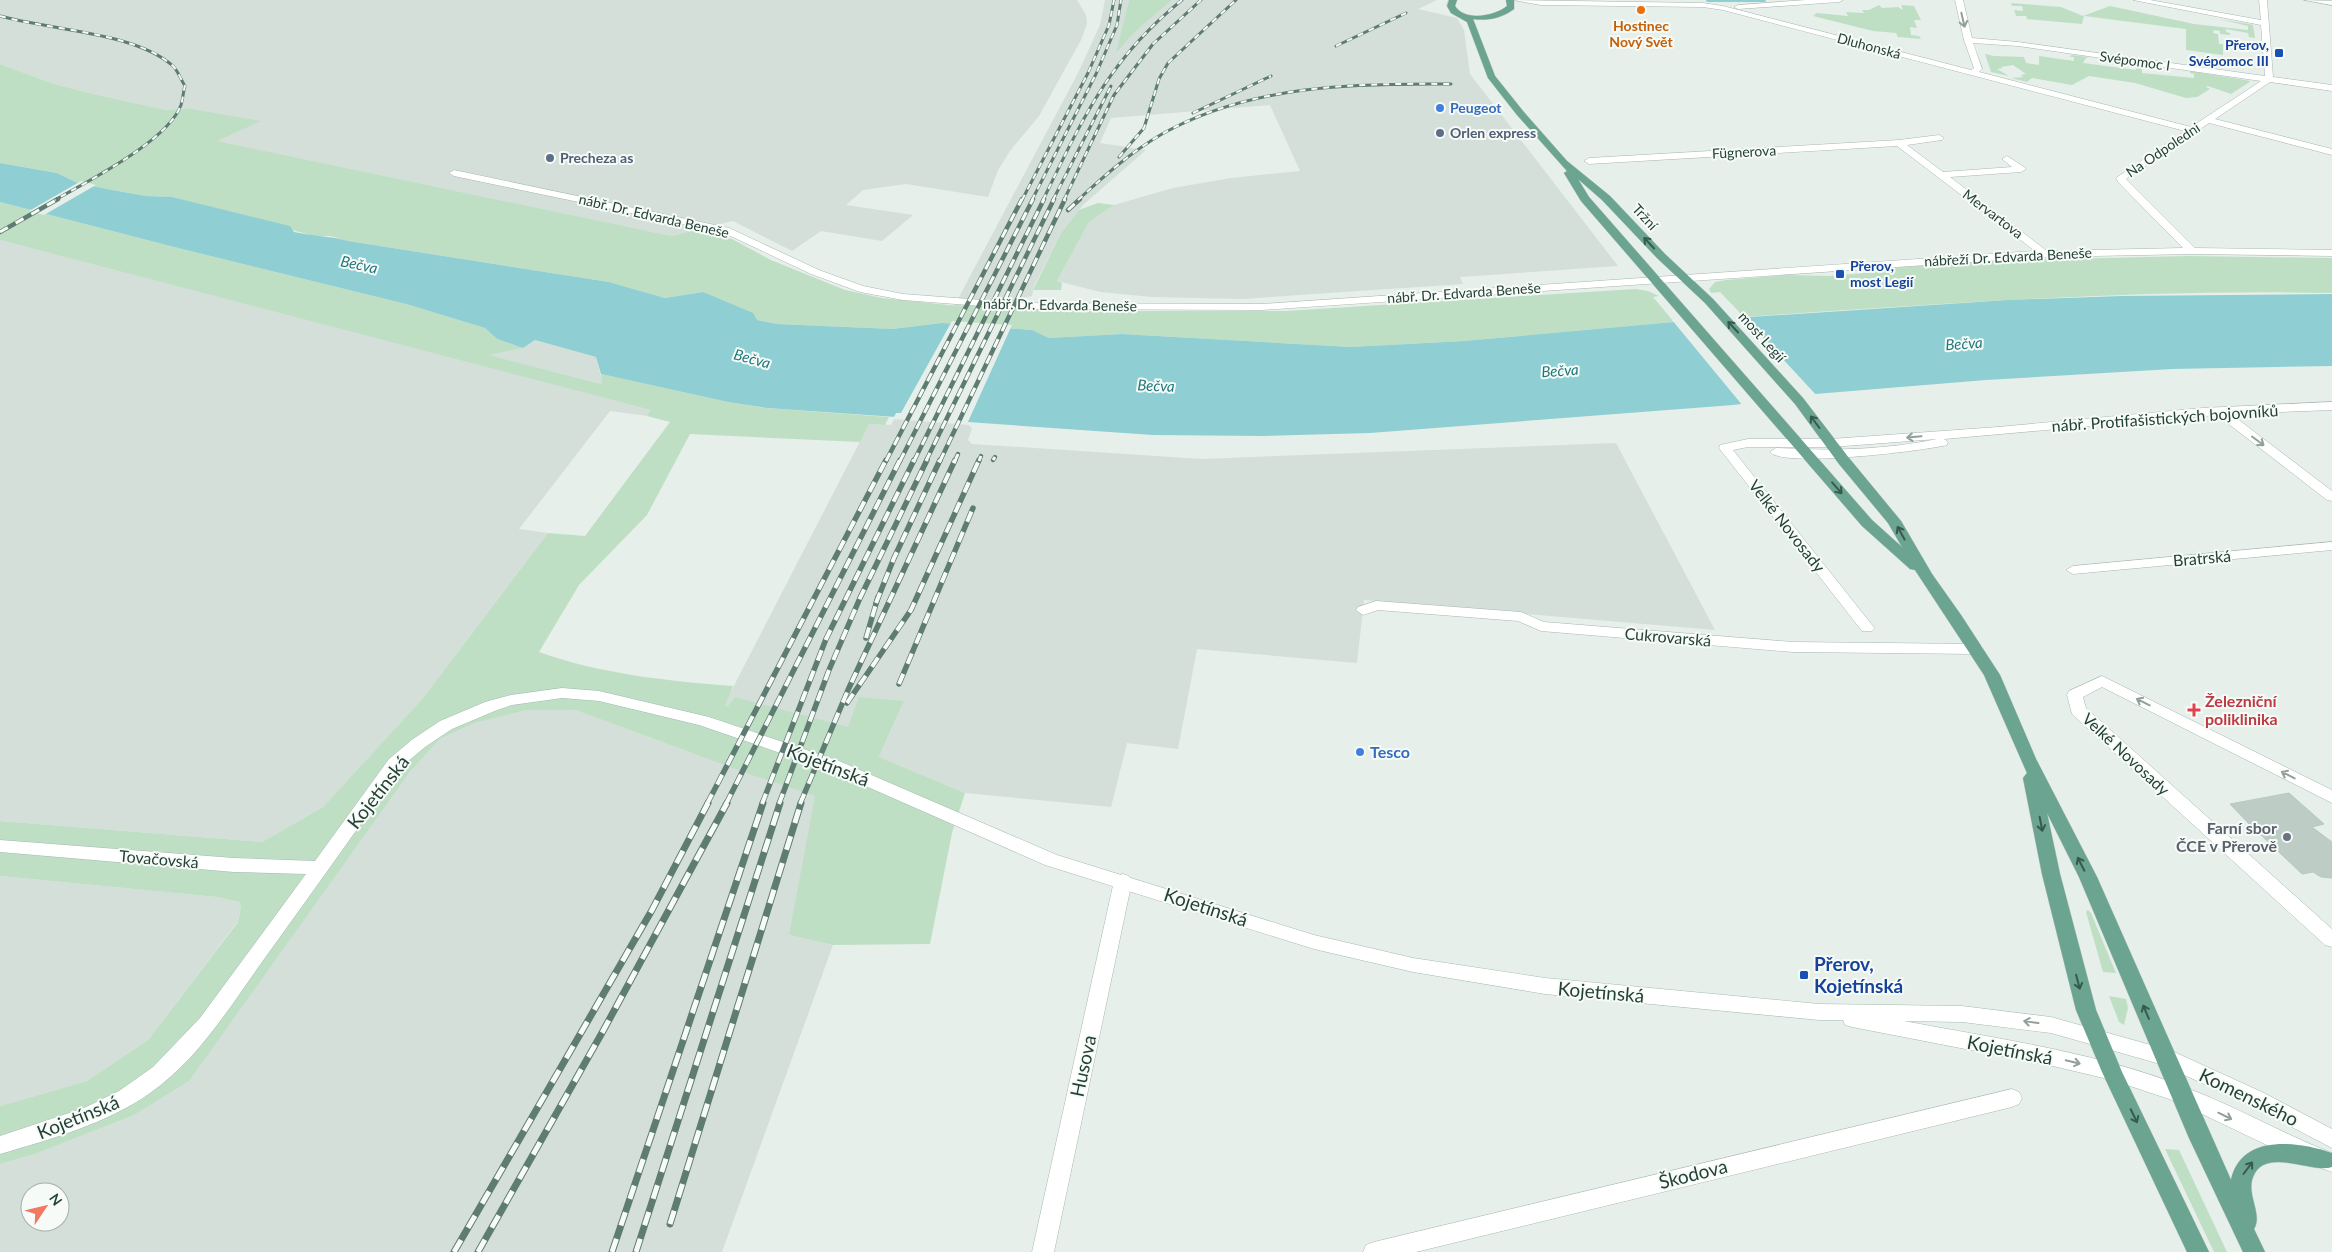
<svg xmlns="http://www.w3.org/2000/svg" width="2332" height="1252" viewBox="0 0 2332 1252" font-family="Lato,sans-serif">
	<rect width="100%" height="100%" fill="#e6efea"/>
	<!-- built -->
	<g fill="#d4dfd9" fill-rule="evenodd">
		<path d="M0,0h1077l9,15 1,9 -6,16 -42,76 -29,35 -12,19 -10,27 -82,-13 -43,6 -17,15 67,10 -31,26 -61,-10 -29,20 -59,-30 -61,15 -457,-95 45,-20 -73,-13 -21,2 -73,-16 -39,-10 -54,-20z"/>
		<path d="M1105,0h24l-12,52 19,-21 36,-31h265l-19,9 39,9 7,12 6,44 148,192 -158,11 3,7 -221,15 -90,-2 -51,-5 -44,-11 32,-59 25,-17 59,-17 58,-10 69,-7 -30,-66 -159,13 -11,25 46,7 -63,55 -22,28 -27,53 -2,10 -8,2 -57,126 5,4 -4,12 4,4 230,15 414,-16 99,187 -351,-30 -7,63 -160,-14 -19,100 -51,-6 -16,64 -146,-14 -86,-36 25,-55 -115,233 44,10 -111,307h-722v-88l35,-10 97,-38 277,-343 31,-34 35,-16 52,-13h48l117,43 32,-48 145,-281 22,1 187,-352 22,-48zM30,1192h30v30h-30z"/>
		<path d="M0,240l93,24 559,146 -5,6 -37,-5 -91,118 29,4 -125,165 -100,109 -61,35 -262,-21z"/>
		<path d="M535,340l61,17 7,27 -116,-29 36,-7z"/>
		<path d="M0,876l217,21 22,5 2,4 -3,15 -90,119 -61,41 -87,25z"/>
	</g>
	<!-- green -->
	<g fill="#bfdfc5">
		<path d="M1129,0h43l-36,31 -20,22z"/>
		<path d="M2011,3l50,4 22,9 27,-10 84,18 54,6v-4l-29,-7 30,5 4,1 2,13 -6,-1 -1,-4 -22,-4v3l4,1v2l-10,-1v-3l-6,-1 -1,3 5,1 1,10h4v11l-37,-5v-21l-102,-13 -2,8 -55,-5 -1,-3h-10l-2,-6 9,1 -1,-5h-10z"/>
		<path d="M1879,5l3,3 16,-1 5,3 -2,-5 13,1 7,14h-7l3,8 -7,-1 1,8 8,1 2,3 -23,-2 -2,-4 -23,-2 -60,-15 4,-3 31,3 -2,-4 18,1 -2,-3h7z"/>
		<path d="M1985,54l9,2 30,1 2,6 13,2v-9l35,5v-4h-4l1,-2 18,2 -3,1 -3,5 53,7 1,-4 -5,-1v-2l10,2v8l52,5v-4l-4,-1v-2l61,10 -20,13 -23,-8 -2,1 4,2 -13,8 -11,1 -51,-15 -46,-7 -17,9 -40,-7 -5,4 -16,-4 12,-1 -2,-2 5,-1 -13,-9 -12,2 2,1 -6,1 12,7 -18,-4z"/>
		<path d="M0,64l54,20 39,10 73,16 21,-2 74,13 -44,20 455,95 28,-7 32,10 39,21 74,30 37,8 66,7 128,6h210l349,-22 13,2 11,5 -6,1 21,25 -210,19 -113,6 -229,-13 -73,4 -17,-8 -90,-7 -50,6 -115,-5 -20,-4 -54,-28 -38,6 -56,-16 -261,-41 -18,-5h-16l-142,-39 -26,-1 -34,-6 -34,-7 -21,-10 -57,-10z"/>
		<path d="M0,202l174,45 232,57 79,24 12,11 26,9 -34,7 113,29 -1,-10 127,28 38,6 123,9 -4,8 -16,-1 -9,18 -170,-8 -43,81 -68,70 -40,67c62,22 128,29 194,34l-8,20h3l7,-9 113,30 11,-30 45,4 -25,56 86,36 -13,40 -22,111 -97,1 -44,-10 26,-139 -63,-21 -177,-65h-48l-52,13 -35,16 -31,34 -220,308 -57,35 -97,38 -35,10v-58l87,-25 61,-41 90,-118 3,-16 -2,-4 -22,-5 -217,-21v-55l262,21 61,-35 100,-109 125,-165 37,3 85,-114 -23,-6 4,-6 -651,-170z"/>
		<path d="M1098,203l16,2 -25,17 -32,59 5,2 -1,7h-28l28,-57 18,-23z"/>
		<path d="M2189,256l143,2v35c-196,-4 -392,11 -588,24l-24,-25 -9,1 -2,-4 6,-7 11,-2 60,-5 44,1 35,-3 27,-5 92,-7z"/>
		<path d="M2088,910l3,3 25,60 -13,-1 -17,-60z"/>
		<path d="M2109,996l17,3 2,9 -4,17 -5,-3z"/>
		<path d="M2165,1149l14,1 48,102h-13z"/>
	</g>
	<!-- water -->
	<path fill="#8fced2" d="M0,163l57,10 21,10 34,7 34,6 26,1 118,29 4,6c18,4 36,4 54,9l261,41 56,16 38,-6 50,21 4,7 20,4 115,5 50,-6 90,7 17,8 73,-4 229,13 113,-6 210,-19 334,-22 113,-4 211,-2v72l-160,3 -186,11 -171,14 -82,11 -363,28 -106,3 -111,-1 -386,-27 -39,-6 -127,-28 -5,-17 -61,-17 -12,8 -26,-9 -12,-11 -79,-24 -232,-57 -174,-45z"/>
	<!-- pier -->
	<g fill="#e6efea">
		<path d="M81,181l15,4 -52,30 -15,-4z"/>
		<path d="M1742,315l76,82 -75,9 -71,-86z"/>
		<path d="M952,321l60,4 -45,99 2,1 -76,-6 3,-6h5z"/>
	</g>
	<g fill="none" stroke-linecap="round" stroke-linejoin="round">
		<!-- stream -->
		<path stroke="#8fced2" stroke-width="4" d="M1708,0h56"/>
	</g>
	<!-- building -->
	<path fill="#beccc6" stroke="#b8c8c0" d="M2289,793l35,31 -12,3 20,15v36l-11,-1 -8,-5 -11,2 -41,-39 -11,-3 2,-5 -22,-23z"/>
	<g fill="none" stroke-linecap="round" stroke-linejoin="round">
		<defs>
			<g id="minor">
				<path d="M1513,0l190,3 20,3 248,64 3,-2 -10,-28 -9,-40h8l9,38 46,4 247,34 -4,-51 -128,-25h17l111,20 -2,-20h8l6,77 59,8v6l-62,-9 -55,37 117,30v6l-123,-32 -83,56 69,69 137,2v6l-140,-2 -147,3 -783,53 -240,-1 -119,-9 -43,-8 -49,-18 -89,-42 -268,-56 -5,-3 5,-3 275,58 90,42 44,16 40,8 119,9 240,1 773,-53 -138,-105 -308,18 -5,-3 5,-3 310,-18 40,-5 5,3 -2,2 -35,5 36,27 69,-5 -10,-8 5,-3 17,11 2,2 -5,3 -71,5 97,74 136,-3 -64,-65 -3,-5 69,-47 -462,-121 -20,-3 -162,-2zM1973,43l45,3 243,35 -70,46 -212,-55 3,-3z"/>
				<path d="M1806,0h37l-4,2 -101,7 -4,-2 4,-2z"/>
				<path d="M2304,0l28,1v4z"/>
				<path d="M2332,402v8l-101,4 101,77v10l-5,-1 -110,-85 -273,24 4,3 -1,3c-25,6 -164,23 -177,7l6,-4c54,3 108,2 161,-9l-106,8h-83l-15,3 139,175 3,3 -3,3h-10l-143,-183 1,-3 28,-6h83l167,-12 205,-19z"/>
				<path d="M2332,542v8l-259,24 -7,-4 7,-4z"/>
				<path d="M1376,601l145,11 23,10 249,20 183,2 5,2 3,3 -3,3 -5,2 -183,-2 -252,-21 -23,-10 -140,-11 -15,5 -7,-5 2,-3z"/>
				<path d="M2102,676l230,114v13l-230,-116 -19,10 3,11 246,221v18l-7,-2 -253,-231 -5,-19 2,-4z"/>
				<path d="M1123,874l6,2 3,5 -78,371h-22l82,-371 3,-5z"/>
				<path d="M2012,1089l7,3 3,6 -3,6 -7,3 -596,145h-53l3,-7 8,-3z"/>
			</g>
			<path id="secondary" d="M562,688l37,3 110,26 130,44 218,94 257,80 99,23 132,20 274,26 143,2 89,11 121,34 92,42 68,36v19l-82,-43 -90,-41 -109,-31 -89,-11 -58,-1c94,18 193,31 283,67 50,19 96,46 145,65v19l-36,-13 -121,-58 -63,-21 -59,-14 -201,-39 -7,-2 -2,-5h-24l-274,-26 -132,-22 -99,-23 -269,-84 -218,-96 -128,-44 -100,-24 -37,-3 -50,7 -15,5 -45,19 -27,18 -24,20c-44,63 -89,125 -134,188 -35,48 -67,103 -117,138 -44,31 -99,46 -150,61v-18l84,-28 35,-17 34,-24 47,-49 106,-144 -72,-2 -234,-20v-12l234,18 81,3 74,-102 24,-20 27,-18 45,-19 26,-7z"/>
			<path id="primary" d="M1449,0h8l-2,6c10,16 40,10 52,0l-1,-6h8v9c-12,9 -26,12 -41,10l22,57 28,35 44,50 43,35 55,58 48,45 90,99 46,60 52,63 31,53 29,41 39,60 36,84 61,118 134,303c10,-46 66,-39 101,-27v14c-20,7 -67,-21 -79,10 -7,18 10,37 1,52l11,23h-22l-54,-114 -110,-261 -32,-64 13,61 36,136 26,62 87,180h-22l-85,-180 -26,-62 -34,-136 -19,-96 4,-5 -43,-98 -69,-105 -5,-1 -48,-43 -281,-325 -17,-28 3,-2 -50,-56 -29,-37 -21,-56 -16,-9 -4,-7zM1578,179l24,21 55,58 48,45 90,101 44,60 49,59 14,24 -30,-27 -283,-323z"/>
		</defs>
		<!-- minor casing -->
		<use href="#minor" stroke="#a8b7b1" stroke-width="1"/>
		<!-- secondary casing -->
		<use href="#secondary" stroke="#a4bab1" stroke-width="1"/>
		<!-- primary casing -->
		<use href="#primary" stroke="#c2cac7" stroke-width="1"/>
		<!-- minor -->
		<use href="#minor" fill="#fff" fill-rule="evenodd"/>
		<!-- secondary -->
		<use href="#secondary" fill="#fff" fill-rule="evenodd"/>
		<!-- primary -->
		<use href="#primary" fill="#6ba490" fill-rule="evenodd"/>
		<defs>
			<g id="rail-far3">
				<path d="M0,16c49,14 135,16 173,50 5,5 8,14 12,20 -2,6 -2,13 -4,19 -13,36 -93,76 -126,95"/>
				<path d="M1336,46l70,-33"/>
				<path d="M1193,113l78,-37"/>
				<path d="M1119,157l25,-29 15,-49 9,-16 68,-63"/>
				<path d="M1022,200l66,-127 21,-48 5,-25"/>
				<path d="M1032,200l64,-126 21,-49 4,-25"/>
				<path d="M1043,200c40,-82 66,-141 139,-200"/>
				<path d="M1053,200l58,-114"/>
				<path d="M1064,200l50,-105 39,-51 48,-44"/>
				<path d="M1078,200c26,-24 53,-48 84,-66 88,-49 191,-51 289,-50"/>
			</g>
			<g id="rail-far2">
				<path d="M1068,210l12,-11"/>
				<path d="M0,232l58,-33"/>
				<path d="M993,460l2,-3"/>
				<path d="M886,461l136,-262"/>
				<path d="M900,461l133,-262"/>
				<path d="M914,461l130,-262"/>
				<path d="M926,461l128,-262"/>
				<path d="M940,461l125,-262"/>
				<path d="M955,461l3,-7"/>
				<path d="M979,461l2,-5"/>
			</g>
			<g id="rail-far1">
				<path d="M876,603l18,-45 46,-98"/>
				<path d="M866,638l12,-41"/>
				<path d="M899,684l74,-176"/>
				<path d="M847,703l64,-93 68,-150"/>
				<path d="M707,804l179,-344"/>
				<path d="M726,804l174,-344"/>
				<path d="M762,804l64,-165 88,-179"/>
				<path d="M779,804l50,-134 31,-72 67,-138"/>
				<path d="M800,804l48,-114 107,-230"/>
			</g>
			<g id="rail">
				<path d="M670,1224l131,-421"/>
				<path d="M454,1252l198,-342 56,-107"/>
				<path d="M478,1252l125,-221 124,-228"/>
				<path d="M612,1252l151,-449"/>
				<path d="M636,1252l144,-449"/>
			</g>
		</defs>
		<!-- rail-far3 casing -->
		<use href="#rail-far3" stroke="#5f7c72" stroke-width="3"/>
		<!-- rail-far2 casing -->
		<use href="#rail-far2" stroke="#5f7c72" stroke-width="4.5"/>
		<!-- rail-far1 casing -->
		<use href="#rail-far1" stroke="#5f7c72" stroke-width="5.5"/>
		<!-- rail casing -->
		<use href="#rail" stroke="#5f7c72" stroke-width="7"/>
		<!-- rail-far3 -->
		<use href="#rail-far3" stroke="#f7fbf8" stroke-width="2" stroke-dasharray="6" stroke-linecap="butt"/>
		<!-- rail-far2 -->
		<use href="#rail-far2" stroke="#f7fbf8" stroke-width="3" stroke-dasharray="9" stroke-linecap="butt"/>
		<!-- rail-far1 -->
		<use href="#rail-far1" stroke="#f7fbf8" stroke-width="4" stroke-dasharray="11" stroke-linecap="butt"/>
		<!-- rail -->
		<use href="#rail" stroke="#f7fbf8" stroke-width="5" stroke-dasharray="14" stroke-linecap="butt"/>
	</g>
	<!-- one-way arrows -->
	<defs><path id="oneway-shaft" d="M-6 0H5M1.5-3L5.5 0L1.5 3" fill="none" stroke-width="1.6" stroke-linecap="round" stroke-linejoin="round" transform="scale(1.25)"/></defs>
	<g stroke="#92a09b">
		<use href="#oneway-shaft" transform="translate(1963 20) rotate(77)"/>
		<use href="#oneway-shaft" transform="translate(1914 437) rotate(175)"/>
		<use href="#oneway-shaft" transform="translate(2258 441) rotate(37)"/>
		<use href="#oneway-shaft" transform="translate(2143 702) rotate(-153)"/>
		<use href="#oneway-shaft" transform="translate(2288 775) rotate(-153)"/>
		<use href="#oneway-shaft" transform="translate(2031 1022) rotate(-172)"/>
		<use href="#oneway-shaft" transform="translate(2073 1062) rotate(13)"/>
		<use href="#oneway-shaft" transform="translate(2225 1116) rotate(26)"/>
	</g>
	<g stroke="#365a4d">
		<use href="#oneway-shaft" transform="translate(1649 243) rotate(-133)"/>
		<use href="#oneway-shaft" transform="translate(1733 327) rotate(-133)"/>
		<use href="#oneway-shaft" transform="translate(1815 422) rotate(-127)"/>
		<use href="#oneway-shaft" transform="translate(1837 488) rotate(49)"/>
		<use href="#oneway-shaft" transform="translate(1901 533) rotate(-119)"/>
		<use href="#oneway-shaft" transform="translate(2041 824) rotate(79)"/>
		<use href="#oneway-shaft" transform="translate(2081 864) rotate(-117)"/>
		<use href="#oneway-shaft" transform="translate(2078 982) rotate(75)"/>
		<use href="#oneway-shaft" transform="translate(2146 1012) rotate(-113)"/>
		<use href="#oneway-shaft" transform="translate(2134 1116) rotate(64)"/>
		<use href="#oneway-shaft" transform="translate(2248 1168) rotate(-53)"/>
	</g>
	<!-- markers -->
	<circle fill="#e8710a" stroke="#f7fbf8" stroke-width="2" cx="1641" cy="10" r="5"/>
	<g fill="#1a4fb4" stroke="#f7fbf8" stroke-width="2">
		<rect x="2274" y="48" width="10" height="10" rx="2.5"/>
		<rect x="1835" y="269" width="10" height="10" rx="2.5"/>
		<rect x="1799" y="970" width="10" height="10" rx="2.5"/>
	</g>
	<g fill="#3f7fe0" stroke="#f7fbf8" stroke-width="2">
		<circle cx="1440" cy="108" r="5"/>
		<circle cx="1360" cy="752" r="5"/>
	</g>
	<g fill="#5c6f8a" stroke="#f7fbf8" stroke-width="2">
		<circle cx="1440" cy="133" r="5"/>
		<circle cx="550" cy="158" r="5"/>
	</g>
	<path fill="#e0444e" stroke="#f7fbf8" stroke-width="2" d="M2191.5 702.5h5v5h5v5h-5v5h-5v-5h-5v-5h5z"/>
	<circle fill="#6b7280" stroke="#f7fbf8" stroke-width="2" cx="2287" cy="837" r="5"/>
	<g text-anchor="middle" stroke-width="4" stroke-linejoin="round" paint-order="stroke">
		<!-- far-food labels -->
		<g font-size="14" font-weight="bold" fill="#c56008" stroke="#f7fbf8">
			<text x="1641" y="31">Hostinec<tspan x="1641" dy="16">Nový Svět</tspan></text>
		</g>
		<!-- far-transit labels -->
		<g font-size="14" font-weight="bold" fill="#164399" stroke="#f7fbf8" text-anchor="end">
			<text x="2269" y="50">Přerov,<tspan x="2269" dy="16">Svépomoc III</tspan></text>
			<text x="1850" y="271" text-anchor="start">Přerov,<tspan x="1850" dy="16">most Legií</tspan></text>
		</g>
		<!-- far-street labels -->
		<g font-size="14" fill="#244137" stroke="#f7fbf8">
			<text transform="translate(1869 46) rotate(15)" y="5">Dluhonská</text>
			<text transform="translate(2135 61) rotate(8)" y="5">Svépomoc I</text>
			<text transform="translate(2163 150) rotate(-34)" y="5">Na Odpoledni</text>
			<text transform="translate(1744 152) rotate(-3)" y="5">Fügnerova</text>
			<text transform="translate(1993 214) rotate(37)" y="5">Mervartova</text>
			<text transform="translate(654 216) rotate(13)" y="5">nábř. Dr. Edvarda Beneše</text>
			<text transform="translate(1645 217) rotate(47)" y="5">Tržní</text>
			<text transform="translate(2008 257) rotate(-3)" y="5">nábřeží Dr. Edvarda Beneše</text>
			<text transform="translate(1464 293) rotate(-4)" y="5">nábř. Dr. Edvarda Beneše</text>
			<text transform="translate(1060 305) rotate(1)" y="5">nábř. Dr. Edvarda Beneše</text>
			<text transform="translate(1762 337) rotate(48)" y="5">most Legií</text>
		</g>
		<!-- far-shop labels -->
		<g font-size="14" font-weight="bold" fill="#366cbe" stroke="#f7fbf8" text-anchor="start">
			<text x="1450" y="113">Peugeot</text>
		</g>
		<!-- far-service labels -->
		<g font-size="14" font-weight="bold" fill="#4e5e75" stroke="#f7fbf8" text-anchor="start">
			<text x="1450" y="138">Orlen express</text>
			<text x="560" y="163">Precheza as</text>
		</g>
		<!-- far-water labels -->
		<g font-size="15" font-style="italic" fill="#1e767d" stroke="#f7fbf8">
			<text transform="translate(359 265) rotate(12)" y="5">Bečva</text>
			<text transform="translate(1964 344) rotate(-4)" y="5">Bečva</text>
			<text transform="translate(752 359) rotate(15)" y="5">Bečva</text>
			<text transform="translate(1560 371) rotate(-4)" y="5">Bečva</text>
			<text transform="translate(1156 386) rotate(2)" y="5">Bečva</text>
		</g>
		<!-- street labels -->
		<g font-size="16" fill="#244137" stroke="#f7fbf8">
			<text transform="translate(2165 418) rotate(-4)" y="6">nábř. Protifašistických bojovníků</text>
			<text transform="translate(1787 526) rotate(52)" y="6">Velké Novosady</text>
			<text transform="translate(2202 558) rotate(-5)" y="6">Bratrská</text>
			<text transform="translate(1668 637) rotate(5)" y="6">Cukrovarská</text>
			<text transform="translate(2126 754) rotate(43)" y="6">Velké Novosady</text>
			<text transform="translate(159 859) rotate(5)" y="6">Tovačovská</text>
		</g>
		<!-- health labels -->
		<g font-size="16" font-weight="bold" fill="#be3a42" stroke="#f7fbf8" text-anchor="start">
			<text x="2205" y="707">Železniční<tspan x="2205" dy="18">poliklinika</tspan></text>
		</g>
		<!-- shop labels -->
		<g font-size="16" font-weight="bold" fill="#366cbe" stroke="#f7fbf8" text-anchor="start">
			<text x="1370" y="758">Tesco</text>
		</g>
		<!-- worship labels -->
		<g font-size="16" font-weight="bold" fill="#5b616d" stroke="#f7fbf8" text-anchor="end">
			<text x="2277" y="834">Farní sbor<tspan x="2277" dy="18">ČCE v Přerově</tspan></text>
		</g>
		<!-- near-street labels -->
		<g font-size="19" fill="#244137" stroke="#f7fbf8">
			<text transform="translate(828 765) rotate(21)" y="7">Kojetínská</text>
			<text transform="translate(378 792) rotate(-52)" y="7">Kojetínská</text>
			<text transform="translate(1206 907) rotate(18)" y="7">Kojetínská</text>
			<text transform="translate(1601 992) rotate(5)" y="7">Kojetínská</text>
			<text transform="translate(2010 1050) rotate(11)" y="7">Kojetínská</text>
			<text transform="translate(1083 1066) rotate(-78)" y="7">Husova</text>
			<text transform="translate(2249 1097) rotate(26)" y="7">Komenského</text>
			<text transform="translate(78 1117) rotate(-22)" y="7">Kojetínská</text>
			<text transform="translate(1693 1174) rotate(-14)" y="7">Škodova</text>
		</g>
		<!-- near-transit labels -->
		<g font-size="19" font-weight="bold" fill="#164399" stroke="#f7fbf8" text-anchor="start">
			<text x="1814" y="971">Přerov,<tspan x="1814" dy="22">Kojetínská</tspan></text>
		</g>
	</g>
	<!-- north arrow -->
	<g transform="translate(45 1207) rotate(55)"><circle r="24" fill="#f7fbf8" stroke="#a3b1ab"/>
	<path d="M0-4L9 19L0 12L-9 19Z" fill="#f17862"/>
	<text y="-8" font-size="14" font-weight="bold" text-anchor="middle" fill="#244137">N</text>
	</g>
</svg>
